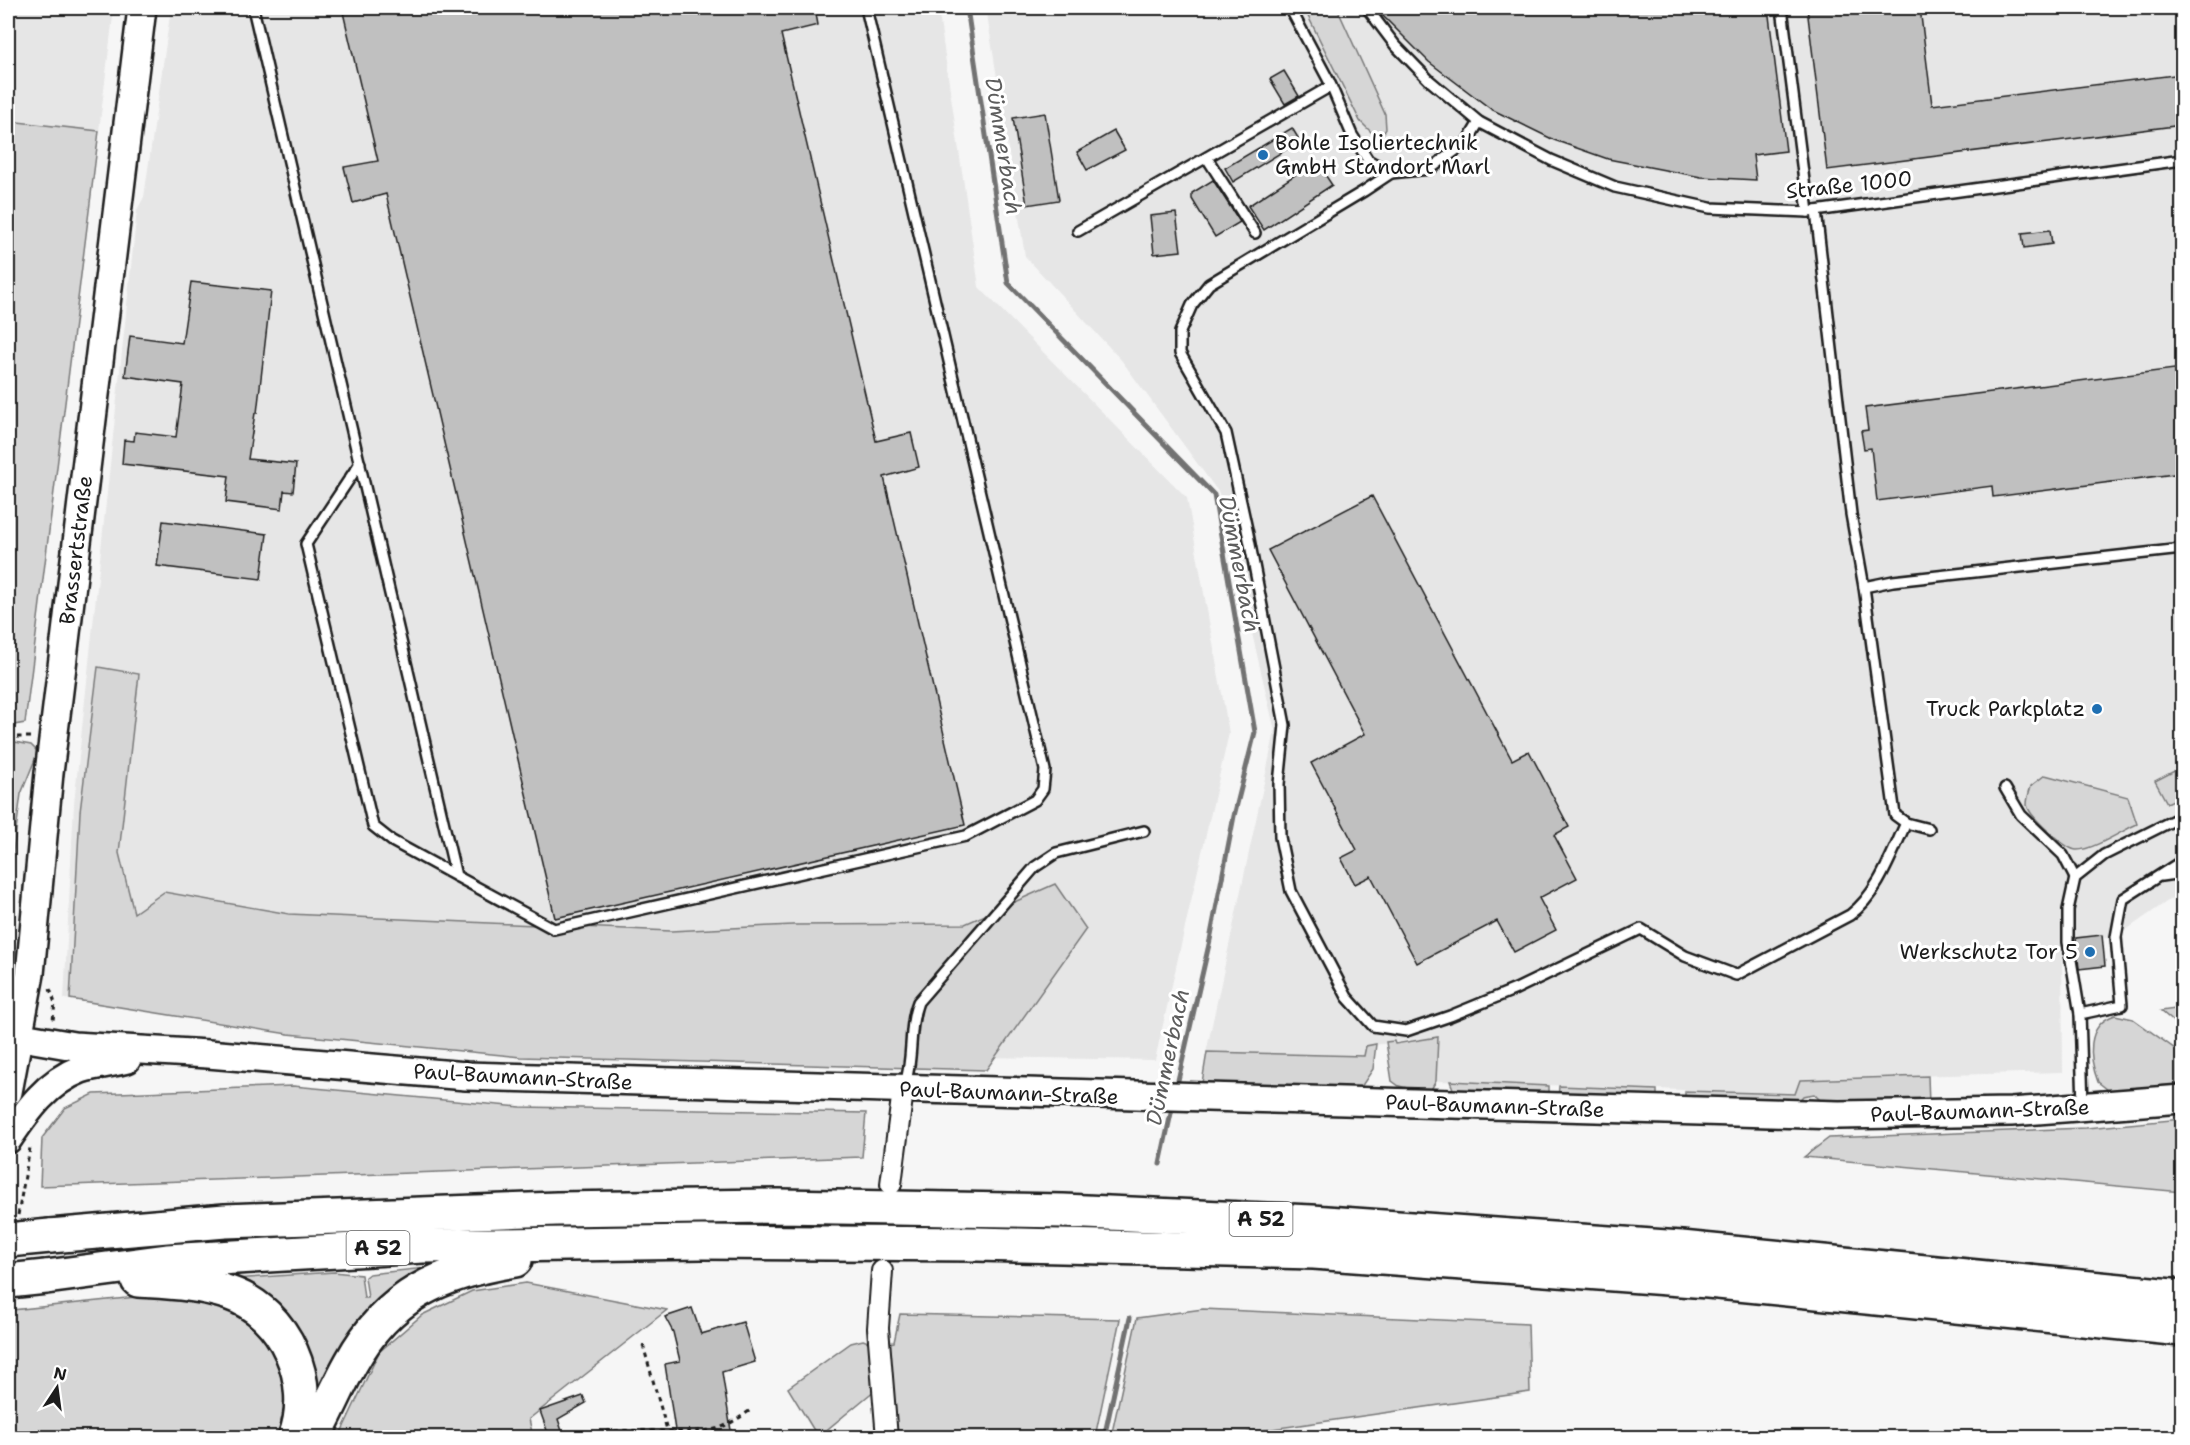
<svg xmlns="http://www.w3.org/2000/svg" width="2190" height="1445" viewBox="0 0 2190 1445" font-family="'Shantell Sans',sans-serif">
	<rect width="100%" height="100%" fill="#f6f6f6"/>
	<filter id="ink" filterUnits="userSpaceOnUse"><feTurbulence type="fractalNoise" baseFrequency=".0167" numOctaves="2"/><feDisplacementMap in="SourceGraphic" scale="12" xChannelSelector="R" yChannelSelector="G"/><feConvolveMatrix kernelMatrix="1 2 1 2 8 2 1 2 1" color-interpolation-filters="sRGB"/></filter>
	<g filter="url(#ink)">
		<!-- built -->
		<g fill="#e6e6e6">
			<path d="M8,8h106l-15,123 -91,-10z"/>
			<path d="M171,8h767l41,279 208,211 42,235 -74,327 -574,-10 -517,-51 10,-195 63,-594 7,-13z"/>
			<path d="M986,8h1196v883l-66,46 -54,6 1,129 -263,7 -5,15 -359,-13 1,-44 -71,9 -1,10 -159,-3 69,-322 -56,-238 -97,-132 -97,-105z"/>
		</g>
		<!-- green -->
		<g fill="#d6d6d6" stroke="#797979" stroke-width="1.5">
			<path d="M1304,8h33l48,106 1,15 -5,8 -10,-5 -11,-11z"/>
			<path d="M8,121l91,10 -74,592 -17,3z"/>
			<path d="M98,667l41,7 -20,179 15,60 30,-21 125,22 382,17 122,-6 172,-1 90,-40 31,45 -100,141 -465,-13 -233,-23 -218,-35 10,-187z"/>
			<path d="M15,742l16,3 7,7 -17,42 -13,97v-113z"/>
			<path d="M2182,767v29l-15,7 -12,-22z"/>
			<path d="M2045,775l83,22 9,27c-15,7 -44,26 -60,26 -11,0 -48,-34 -50,-45 0,-6 2,-13 4,-19z"/>
			<path d="M2182,1008v21l-21,-18z"/>
			<path d="M2115,1015l18,4 49,35v33l-70,6 -14,-11c-9,-24 -13,-57 17,-67z"/>
			<path d="M1438,1037l-2,44 -7,12 -30,-7 -7,-5 -6,-39 8,-1 1,3z"/>
			<path d="M1376,1044l-3,25 -14,21 -158,-1 6,-37 157,4 2,-10z"/>
			<path d="M1928,1076l1,29 -109,-5 -6,-6 -11,2 -7,8 -101,-2 -10,-5v-6l110,3 5,-14z"/>
			<path d="M1450,1081l99,5v12l-94,-4z"/>
			<path d="M293,1086l228,21 345,6 -4,44 -822,29 2,-48 23,-30 29,-14z"/>
			<path d="M1559,1086l98,4v7l-99,1z"/>
			<path d="M2182,1119v73l-378,-35 25,-19 257,-10z"/>
			<path d="M425,1268v3l-113,144v-25l-93,-110 115,-8 27,3 3,23h4l-3,-21 4,-3z"/>
			<path d="M526,1283l141,27 -138,109 4,18h-194l40,-85 43,-37 50,-24z"/>
			<path d="M146,1296c21,2 45,1 65,7 40,12 77,48 76,93 0,14 -4,28 -6,41l-273,1v-88l4,-40z"/>
			<path d="M1203,1309l325,15 2,68 -314,45h-105l26,-119z"/>
			<path d="M900,1314l220,5 -25,118h-199l-8,-94 6,-1z"/>
			<path d="M863,1340l8,3 4,47 -57,47 -30,-49 63,-45z"/>
		</g>
		<g fill="none" stroke-linecap="round" stroke-linejoin="round">
			<!-- stream -->
			<g stroke="#727272" stroke-width="5">
				<path d="M967,8l41,275 206,212 41,237 -21,84 -24,124 -34,149"/>
				<path d="M1160,1164l13,-60"/>
				<path d="M1104,1438l26,-120"/>
			</g>
		</g>
		<!-- building -->
		<g fill="#c0c0c0" stroke="#1c1c1c" stroke-width="1.5">
			<path d="M342,8h473l3,17 -37,9 95,407 35,-8 8,34 -35,10 81,348 -410,93 -169,-724 -33,9 -9,-36 34,-6z"/>
			<path d="M1375,8h393l18,143 -33,4 3,25 -55,-3 -93,-18 -54,-19 -63,-31 -62,-47z"/>
			<path d="M1807,8h113l12,97 250,-31v51l-355,45z"/>
			<path d="M1284,71l15,25 -14,8 -15,-25z"/>
			<path d="M1045,113l14,87 -32,5 -14,-87z"/>
			<path d="M1292,128l8,13 -67,41 -8,-14z"/>
			<path d="M1114,131l11,19 -38,20 -10,-18z"/>
			<path d="M1316,161l16,24 -68,45 -16,-24z"/>
			<path d="M1213,180l27,42 -25,15 -23,-38v-6z"/>
			<path d="M1176,213l5,38 -27,3 -4,-38z"/>
			<path d="M2050,230l2,14 -28,4 -2,-15z"/>
			<path d="M191,282l80,9 -14,122h-2l-7,46 48,5 -3,28 -9,-1 -2,18 -56,-7 3,-26 -107,-12 2,-24 10,1 1,-9 41,5 7,-53 -58,-8 5,-40 52,7z"/>
			<path d="M2182,368v105l-189,24 -1,-11 -115,15 -6,-53 -7,1 -3,-18 7,-1 -3,-22z"/>
			<path d="M1372,496l140,264 17,-9 40,76 -15,8 23,43 -38,20 17,32 -42,22 -17,-31 -80,42 -46,-87 -16,8 -14,-26 16,-8 -46,-87 54,-29 -97,-184z"/>
			<path d="M163,521l104,13 -6,45 -104,-13z"/>
			<path d="M2102,935l3,31 -26,3 -3,-31z"/>
			<path d="M692,1308l9,26 42,-12 12,40 -33,10 10,65h-56l-11,-73 15,-3 -7,-29 -8,-15z"/>
			<path d="M583,1396l3,7 -28,16 4,12 -13,5 -9,-25z"/>
		</g>
		<g fill="none" stroke-linecap="round" stroke-linejoin="round">
			<defs>
				<g id="lane">
					<path d="M253,8l203,868 98,53 412,-93 69,-36 8,-11 2,-19 -179,-762"/>
					<path d="M1290,8l39,73 23,54 16,25 23,13 39,-4 37,-27 12,-20"/>
					<path d="M1367,8l28,37 34,35 50,42 72,38 64,27 95,21 98,4 374,-52"/>
					<path d="M1782,8l26,204"/>
					<path d="M1207,158l48,75"/>
					<path d="M1391,173l-27,18 -155,93 -17,21 -12,27v21l46,80 22,101 37,191 -6,59 1,53 11,54 56,106 26,29 33,5 44,-15 66,-27 125,-60 44,27 51,19 114,-60c28,-21 41,-60 56,-92"/>
					<path d="M1816,211l35,303 13,73"/>
					<path d="M1078,231l253,-145"/>
					<path d="M360,463l-54,81 67,282 19,15 64,35"/>
					<path d="M2005,788l16,27 42,40 12,23"/>
					<path d="M1929,829l-23,-6 -11,-8 -31,-228 29,-6 289,-32"/>
					<path d="M2161,876l21,-3"/>
					<path d="M2080,1014l42,-9 -6,-68 7,-38 59,-38"/>
					<path d="M905,1084c9,-26 3,-56 13,-82l117,-135 21,-14 88,-22"/>
					<path d="M2083,1105l-3,-91 -12,-72v-32l7,-32 29,-23 78,-39"/>
				</g>
				<g id="street">
					<path d="M891,1184l12,-94"/>
					<path d="M882,1271l-4,57 9,110"/>
				</g>
				<g id="secondary">
					<path d="M16,1036l58,10 134,8 258,22 1373,39 172,-3 171,-13"/>
					<path d="M8,1092l22,-118 19,-201 93,-765"/>
					<path d="M8,1139c19,-28 39,-57 73,-70 15,-5 32,-6 46,-10"/>
				</g>
				<g id="highway">
					<path d="M8,1035l8,1"/>
					<path d="M50,1236l175,-15 332,-12 222,-3 284,5 249,11 369,26 501,49"/>
					<path d="M46,1277l121,-16 256,-15 279,-4 275,2 337,8 394,29 474,48"/>
					<path d="M138,1280c31,2 62,3 91,13 57,19 87,90 66,145"/>
					<path d="M313,1438c14,-25 24,-50 38,-75 37,-68 90,-91 164,-103"/>
				</g>
			</defs>
			<!-- lane casing -->
			<use href="#lane" stroke="#1c1c1c" stroke-width="14"/>
			<!-- street casing -->
			<use href="#street" stroke="#1c1c1c" stroke-width="24"/>
			<!-- secondary casing -->
			<use href="#secondary" stroke="#1c1c1c" stroke-width="32"/>
			<!-- highway casing -->
			<use href="#highway" stroke="#1c1c1c" stroke-width="38"/>
			<!-- path -->
			<g stroke="#1c1c1c" stroke-width="3" stroke-dasharray="4.5 4.5" stroke-linecap="butt">
				<path d="M8,737h22"/>
				<path d="M50,989l5,14 -2,17"/>
				<path d="M18,1215l12,-67"/>
				<path d="M8,1319l1,-14"/>
				<path d="M643,1345l24,85"/>
				<path d="M570,1438c43,-14 97,-3 140,-8 15,-2 31,-13 42,-21"/>
			</g>
			<!-- lane -->
			<use href="#lane" stroke="#fff" stroke-width="9"/>
			<!-- street -->
			<use href="#street" stroke="#fff" stroke-width="20"/>
			<!-- secondary -->
			<use href="#secondary" stroke="#fff" stroke-width="27"/>
			<!-- highway -->
			<use href="#highway" stroke="#fff" stroke-width="33"/>
			<defs>
				<g id="highway-bridge">
					<path d="M8,1240l42,-4"/>
					<path d="M8,1281l38,-4"/>
				</g>
			</defs>
			<!-- highway-bridge casing -->
			<use href="#highway-bridge" stroke="#1c1c1c" stroke-width="38" stroke-linecap="butt"/>
			<!-- highway-bridge -->
			<use href="#highway-bridge" stroke="#fff" stroke-width="33"/>
		</g>
	</g>
	<!-- markers -->
	<g fill="#1f6fb2" stroke="#fff" stroke-width="2">
		<circle cx="1263" cy="155" r="6"/>
		<circle cx="2097" cy="709" r="6"/>
		<circle cx="2090" cy="952" r="6"/>
	</g>
	<g text-anchor="middle" stroke-width="6" stroke-linejoin="round" paint-order="stroke">
		<!-- shield labels -->
		<g fill="#fff" stroke="#606060" stroke-width="1.5">
			<rect x="1229.5" y="1202" width="63" height="34" rx="4.5"/>
			<rect x="346.5" y="1231" width="63" height="34" rx="4.5"/>
		</g>
		<g font-size="20" font-weight="bold" fill="#1c1c1c">
			<text x="1261" y="1226">A 52</text>
			<text x="378" y="1255">A 52</text>
		</g>
		<!-- poi labels -->
		<g font-size="21" fill="#1c1c1c" stroke="#fff" text-anchor="end">
			<text x="1275" y="150" text-anchor="start">Bohle Isoliertechnik<tspan x="1275" dy="24">GmbH Standort Marl</tspan></text>
			<text x="2085" y="716">Truck Parkplatz</text>
			<text x="2078" y="959">Werkschutz Tor 5</text>
		</g>
		<!-- street labels -->
		<g font-size="21" fill="#1c1c1c" stroke="#fff">
			<text transform="translate(1849 185) rotate(-6)" y="7">Straße 1000</text>
			<text transform="translate(76 550) rotate(-83)" y="7">Brassertstraße</text>
			<text transform="translate(523 1077) rotate(3)" y="7">Paul-Baumann-Straße</text>
			<text transform="translate(1009 1093) rotate(2)" y="7">Paul-Baumann-Straße</text>
			<text transform="translate(1495 1106) rotate(2)" y="7">Paul-Baumann-Straße</text>
			<text transform="translate(1980 1111) rotate(-2)" y="7">Paul-Baumann-Straße</text>
		</g>
		<!-- water labels -->
		<g font-size="22" font-style="italic" fill="#5d5d5d" stroke="#fff">
			<text transform="translate(1004 146) rotate(81)" y="8">Dümmerbach</text>
			<text transform="translate(1240 564) rotate(79)" y="8">Dümmerbach</text>
			<text transform="translate(1167 1057) rotate(-78)" y="8">Dümmerbach</text>
		</g>
	</g>
	<!-- margin -->
	<rect width="2190" height="1445" fill="none" stroke="#fff" stroke-width="30"/>
	<rect x="15" y="15" width="2160" height="1415" fill="none" stroke="#1c1c1c" stroke-width="2" filter="url(#ink)"/>
	<!-- north arrow -->
	<g transform="translate(57 1388) rotate(13)" stroke="#ffffff" stroke-width="4.5" paint-order="stroke">
	<path d="M0-4.5L10 22L0 15L-10 22Z" fill="#1c1c1c"/>
	<text y="-9" font-size="16" font-weight="bold" text-anchor="middle" fill="#1c1c1c">N</text>
	</g>
</svg>
